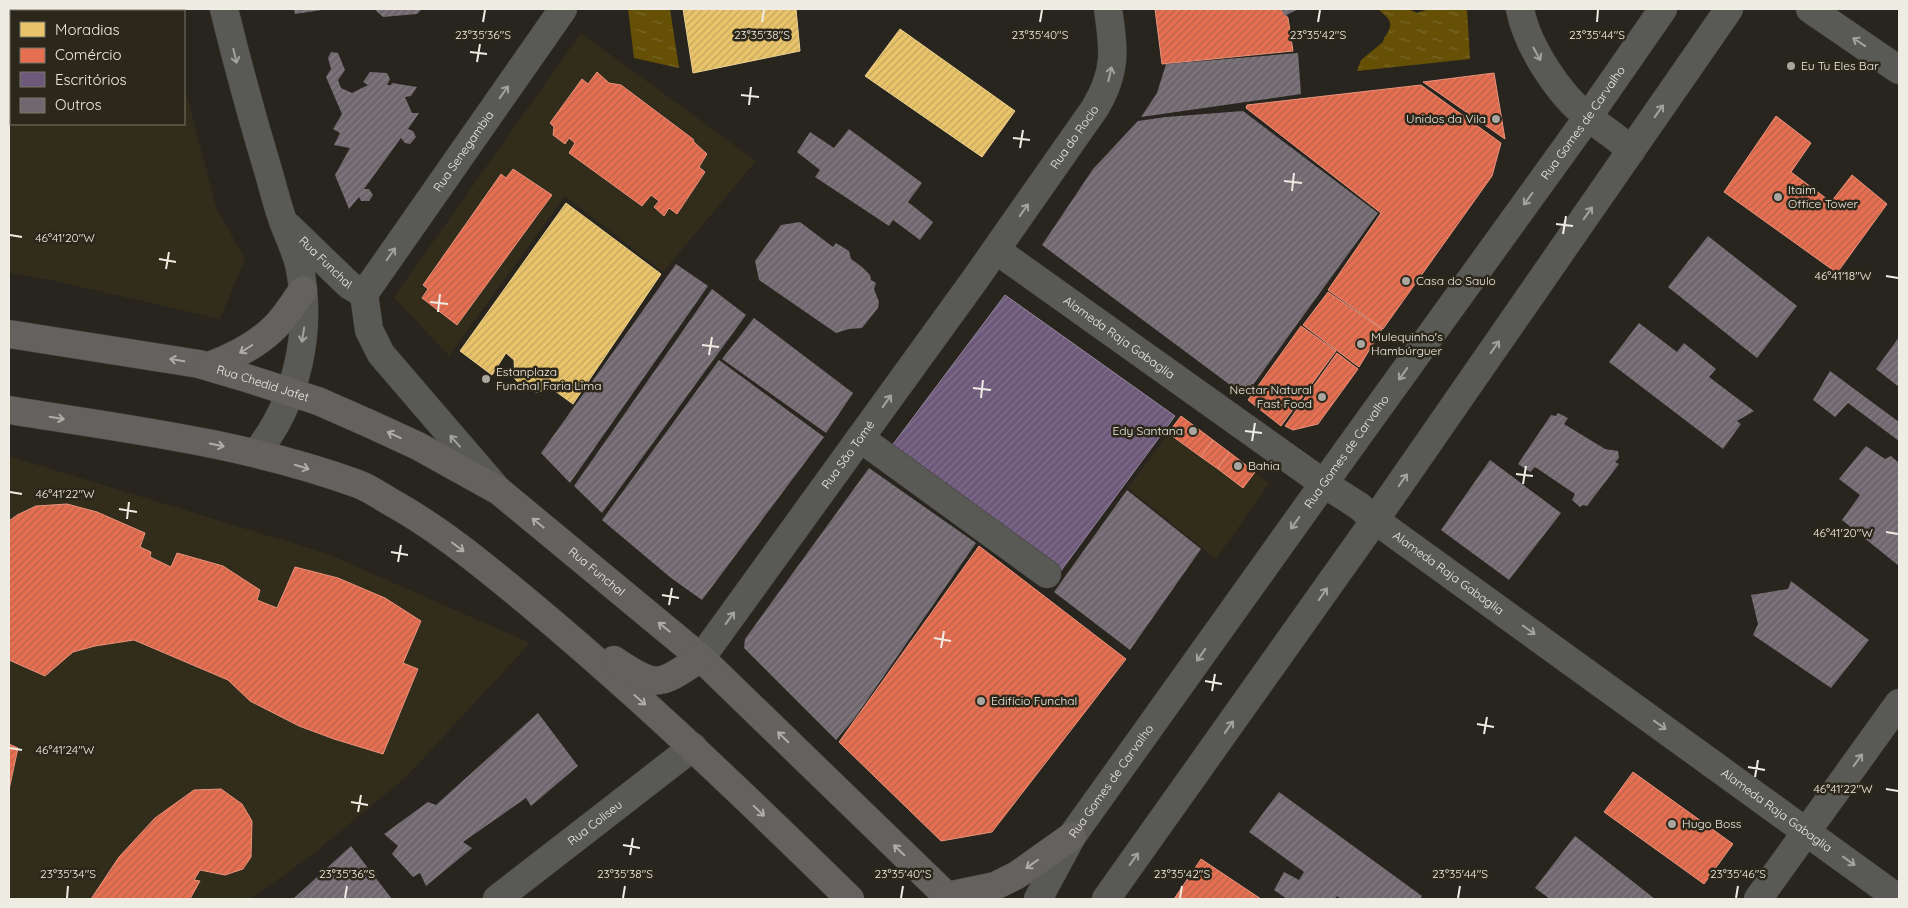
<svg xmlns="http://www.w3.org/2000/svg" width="1908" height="908" viewBox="0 0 1908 908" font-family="Quicksand,sans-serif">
	<defs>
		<pattern id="water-ripples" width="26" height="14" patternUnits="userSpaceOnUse" patternTransform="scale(1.25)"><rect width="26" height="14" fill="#655006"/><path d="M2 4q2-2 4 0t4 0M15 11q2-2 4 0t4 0" fill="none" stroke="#7b692a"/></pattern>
		<pattern id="homes-hatch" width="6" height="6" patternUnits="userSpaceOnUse" patternTransform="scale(1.25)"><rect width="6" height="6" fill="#e9c46a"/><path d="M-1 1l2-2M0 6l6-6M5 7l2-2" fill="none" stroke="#c1a560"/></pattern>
		<pattern id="shops-hatch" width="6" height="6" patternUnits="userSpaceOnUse" patternTransform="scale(1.25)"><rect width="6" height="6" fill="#e76f51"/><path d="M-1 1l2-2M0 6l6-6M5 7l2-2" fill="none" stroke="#b7634d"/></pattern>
		<pattern id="offices-hatch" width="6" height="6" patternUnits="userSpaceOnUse" patternTransform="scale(1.25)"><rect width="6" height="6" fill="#6d597a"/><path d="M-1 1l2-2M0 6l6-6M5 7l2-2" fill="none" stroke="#82718d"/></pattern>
		<pattern id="building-hatch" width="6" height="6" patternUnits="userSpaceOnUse" patternTransform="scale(1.25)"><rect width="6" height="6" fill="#70686f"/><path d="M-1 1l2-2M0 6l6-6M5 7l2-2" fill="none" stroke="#857e83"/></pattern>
	</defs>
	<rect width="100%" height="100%" fill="#28251e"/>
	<!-- built -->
	<g fill="#322c1b" fill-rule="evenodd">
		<path d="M9,9h164v2h-162v113h173v-39l32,122 29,52 -25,60 -174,-40 -37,-6z"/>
		<path d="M581,33l175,128 -93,111 -98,-76 -116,160 -55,-59zM597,72l12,11 12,2 72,53 1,4 13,12 -8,13 6,5 -27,41 -9,-5 -5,7 -10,-8 5,-6 -8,-6 -9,11 -73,-53 6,-10 -6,-5 -5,6 -11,-9 1,-8 -4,-4 32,-43 6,4zM513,169l38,26 -94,130 -35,-27 5,-9 -4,-4 78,-111 5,4z"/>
		<path d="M1181,416l88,68 -53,75 -88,-71z"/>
		<path d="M9,456l319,98 202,89 -124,134 -93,77 -62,45h-61l10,-18 -6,-1 6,-10 25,5 18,-6 8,-12 1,-36 -10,-17 -22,-15 -26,1 -39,28 -36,39 -28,42h-82v-109l9,-41 -9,-5v-84l36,16 28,-24 22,-6 39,-6 94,40 22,21 49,25 35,13 49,15 35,-84 -15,-7 18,-42 -36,-23 -47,-20 -43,-10 -18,40 -20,-8 3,-10 -37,-24 -45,-13 -7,14 -21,-10 1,-5 -11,-5 5,-14 -48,-21 -30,-8 -31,2 -19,9 -8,6z"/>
	</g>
	<!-- water -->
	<g fill="url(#water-ripples)">
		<path d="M628,9h42l9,59 -45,-10z"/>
		<path d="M1378,9h30l9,4 12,-4h35l3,1 3,49 -113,12 4,-11 22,-18c1,-6 4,-7 6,-12 5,-10 -5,-15 -11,-21z"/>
	</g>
	<!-- homes -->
	<g fill="url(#homes-hatch)" stroke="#ebd08f">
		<path d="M683,9h113l4,42 -107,22z"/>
		<path d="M900,29l115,82 -33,46 -117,-81z"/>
		<path d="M566,203l95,71 -88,130 -22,-16 -14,4 -12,-2 -10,-11 -1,-19 -8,-7 -14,22 -32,-24z"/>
	</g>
	<!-- shops -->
	<g fill="url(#shops-hatch)" stroke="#e9947d">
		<path d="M9,9h56l-1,2h-53v108l-2,5z"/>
		<path d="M1155,9h126l7,9 5,33 -131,13z"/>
		<path d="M597,72l12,11 12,2 72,54 1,3 13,12 -8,13 6,5 -28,42 -8,-6 -5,8 -10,-9 5,-6 -8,-6 -9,11 -73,-53 6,-10 -6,-5 -4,6 -12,-9 1,-8 -4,-4 32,-44 6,5z"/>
		<path d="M1494,73l11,66 -82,-57z"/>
		<path d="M1421,85l80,58 -9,33 -109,153 -55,-39 53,-77 -135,-105 1,-3z"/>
		<path d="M1776,116l35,27 -20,29 40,30 21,-27 35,29 -50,69 -113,-81z"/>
		<path d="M513,169l39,26 -95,130 -35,-27 6,-9 -5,-4 78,-111 5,4z"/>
		<path d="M1328,292l54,37 -23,38 -56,-42z"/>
		<path d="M1301,326l35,25 -55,75 -33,-26z"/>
		<path d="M1337,353l21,16 -40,55 -25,6 -8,-4z"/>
		<path d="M1181,416l32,24 -12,17 -33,-24z"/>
		<path d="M1213,440l16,12 -11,17 -17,-12z"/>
		<path d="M1229,452l26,20 -12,16 -25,-19z"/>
		<path d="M67,504l30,8 48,21 -5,14 11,5 -1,5 21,10 6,-14 46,13 37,24 -3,10 20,8 18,-41 43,11 47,20 36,23 -18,42 15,6 -35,85 -49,-15 -35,-13 -49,-25 -22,-21 -94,-40 -39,6 -22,6 -28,24 -36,-16v-139l8,-6 19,-9z"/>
		<path d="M979,546l147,113 -134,173 -51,9 -102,-99z"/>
		<path d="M9,744l9,4 -9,42z"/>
		<path d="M1633,772l100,72 -29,40 -100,-72z"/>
		<path d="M221,789l21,15 10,17 -1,36 -8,12 -18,6 -25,-5 -6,10 6,1 -10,18h-99l28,-42 36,-39 39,-28z"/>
		<path d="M1201,859l60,40h-87z"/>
	</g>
	<!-- offices -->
	<path fill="url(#offices-hatch)" stroke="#94859a" d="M1005,295l170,121 -126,171 -170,-124z"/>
	<!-- building -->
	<g fill="url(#building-hatch)">
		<path d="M294,9h28v1l-27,4z"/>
		<path d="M374,9h48l-5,5 -34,3z"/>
		<path d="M1281,9h17l-13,7z"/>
		<path d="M331,52l7,1 7,17 -7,10 3,8 11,5 16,-8 -5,-3 7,-10 17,1 3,6 -3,6h4l1,-2 25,4 -6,9 -6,1 7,16h7l-11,16 5,2 3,6 -6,7 -5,-1 -4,-5 -37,51h5l4,6 -4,6h-8l-2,-4 -10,12 -14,-34 15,-27 -16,-3 6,-12 -7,-4 9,-15 -16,-37 5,-8 -3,-11z"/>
		<path d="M1298,53l3,41 -160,23 16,-24 9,-29z"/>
		<path d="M1243,111l135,102 -133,183 -203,-151 51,-76 45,-48 28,-4z"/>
		<path d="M849,129l73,54 -14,19 25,20 -13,18 -27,-20 -4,6 -74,-49 5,-7 -23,-18 13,-20 24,16z"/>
		<path d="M800,222l33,25 3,-4 13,8 2,8 11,8 8,8 1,5 5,3 -2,6 5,13 -1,6 -16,20 -13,1 -13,4 -77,-53 -4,-19 26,-36z"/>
		<path d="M1708,236l89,70 -40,52 -89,-71z"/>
		<path d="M676,264l32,22 -138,197 -29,-30z"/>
		<path d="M712,289l34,26 -144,198 -28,-27z"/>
		<path d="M754,318l99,75 -27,40 -104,-74z"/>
		<path d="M1639,323l38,29 7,-9 32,26 -7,8 45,34 -17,10 4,3 -18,25 -114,-87z"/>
		<path d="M1899,337v50l-23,-18z"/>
		<path d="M719,360l105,77 -122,163 -31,-22 -69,-58z"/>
		<path d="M1830,371l69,51v19l-51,-38 -13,14 -22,-17z"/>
		<path d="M1558,413l10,5 -4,6 41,25 13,2 1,7 -4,4 4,2 -32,42 -4,-1 -3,2 -8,-7 3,-6 -40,-27 -5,5 -12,-8 33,-49 5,1z"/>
		<path d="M1866,446l19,13 6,-3 8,7v103l-57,-46 18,-25 -21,-16z"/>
		<path d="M1490,460l71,53 -52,67 -68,-50z"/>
		<path d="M869,468l107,75 -122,176 -18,21 -92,-92 1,-9z"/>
		<path d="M1127,490l74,59 -71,101 -76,-58z"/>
		<path d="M1791,581l78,59 -38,48 -78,-53 5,-11 -7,-29 37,-6z"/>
		<path d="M538,713l40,53 -47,40 -5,-8 -63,44 9,6 -46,38 -6,-13 -7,4 -21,-23 6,-8 -14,-12 44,-32 8,3z"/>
		<path d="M1279,792l143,104 -2,3h-79l-4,-3 -2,3h-48l-13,-9 10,-18 15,8 5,-8 -55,-40z"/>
		<path d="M1575,836l80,63h-105l-15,-11z"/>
		<path d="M351,846l41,53h-99z"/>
	</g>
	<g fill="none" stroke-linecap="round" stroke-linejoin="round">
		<defs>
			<g id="minor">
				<path d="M224,9c14,57 29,112 46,168 4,15 8,30 13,44 5,14 12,28 16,43 14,65 -1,137 -43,189"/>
				<path d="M1520,9c7,37 39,86 69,109 14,11 29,19 42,33"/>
				<path d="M1810,9l89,61"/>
				<path id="s1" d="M289,227l60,58 15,9"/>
				<path id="s2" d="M996,250l327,233 36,23 16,14 524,379"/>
				<path id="s3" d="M364,294l199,-285"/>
				<path d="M364,294l5,36 12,24 116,135"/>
				<path d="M860,438l187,136"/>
				<path id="s4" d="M701,658l275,-380 119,-170c22,-37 19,-58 13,-99"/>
				<path id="s5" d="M497,899l196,-152"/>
				<path id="s6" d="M1038,899l34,-63 275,-385 241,-334 75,-108"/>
				<path d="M1106,899l269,-379 354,-511"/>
				<path d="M1758,899l141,-196"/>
			</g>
			<g id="major">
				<path id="s7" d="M9,334l190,30 44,13 75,24 50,22 50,23 81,45 202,167 249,241"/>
				<path d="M209,366c24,-9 48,-21 66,-39 11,-11 19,-25 28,-37"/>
				<path d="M9,410c117,19 237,33 349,74 11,4 21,11 31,17 44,24 84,56 123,88 118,97 229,203 338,310"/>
				<path d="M614,660c44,30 45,25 87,-2"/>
				<path d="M947,896l48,-10 22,-11 55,-39"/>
			</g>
		</defs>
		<!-- minor casing -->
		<use href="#minor" stroke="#43403b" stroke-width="29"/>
		<!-- major casing -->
		<use href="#major" stroke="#43403b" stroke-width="29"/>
		<!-- minor -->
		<use href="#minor" stroke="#595956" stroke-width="28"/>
		<!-- major -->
		<use href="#major" stroke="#64615e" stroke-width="28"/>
	</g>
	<!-- one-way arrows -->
	<defs><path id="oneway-shaft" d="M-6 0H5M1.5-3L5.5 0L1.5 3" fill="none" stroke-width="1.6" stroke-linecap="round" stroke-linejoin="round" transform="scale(1.25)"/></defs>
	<g stroke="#a4a29d">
		<use href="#oneway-shaft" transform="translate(1859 42) rotate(-146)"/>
		<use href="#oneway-shaft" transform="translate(1537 54) rotate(61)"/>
		<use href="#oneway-shaft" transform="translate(235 56) rotate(77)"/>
		<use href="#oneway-shaft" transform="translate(1110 74) rotate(-77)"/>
		<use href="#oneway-shaft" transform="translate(504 92) rotate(-55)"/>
		<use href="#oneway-shaft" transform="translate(1659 111) rotate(-55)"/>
		<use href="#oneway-shaft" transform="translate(1528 199) rotate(126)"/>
		<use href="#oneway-shaft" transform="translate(1024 210) rotate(-55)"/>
		<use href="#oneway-shaft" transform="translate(1588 213) rotate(-55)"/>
		<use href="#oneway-shaft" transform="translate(391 254) rotate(-55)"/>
		<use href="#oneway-shaft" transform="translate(303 335) rotate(99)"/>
		<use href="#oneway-shaft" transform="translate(1495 347) rotate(-55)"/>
		<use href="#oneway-shaft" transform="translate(1403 374) rotate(126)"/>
		<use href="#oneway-shaft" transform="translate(887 401) rotate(-54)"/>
		<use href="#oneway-shaft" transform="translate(455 441) rotate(-131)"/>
		<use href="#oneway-shaft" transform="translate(1403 480) rotate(-55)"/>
		<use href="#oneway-shaft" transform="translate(1295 523) rotate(126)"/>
		<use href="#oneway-shaft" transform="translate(1323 594) rotate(-55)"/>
		<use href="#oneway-shaft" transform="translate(730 618) rotate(-54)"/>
		<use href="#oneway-shaft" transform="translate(1529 630) rotate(36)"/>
		<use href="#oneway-shaft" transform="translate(1201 655) rotate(125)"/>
		<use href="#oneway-shaft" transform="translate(1660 725) rotate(36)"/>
		<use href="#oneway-shaft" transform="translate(1229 727) rotate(-55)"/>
		<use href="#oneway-shaft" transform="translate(1858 760) rotate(-54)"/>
		<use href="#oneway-shaft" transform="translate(1134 859) rotate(-54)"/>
		<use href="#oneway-shaft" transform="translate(1849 861) rotate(36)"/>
	</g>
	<g stroke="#b0ada8">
		<use href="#oneway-shaft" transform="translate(246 349) rotate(148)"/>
		<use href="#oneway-shaft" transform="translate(177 360) rotate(-171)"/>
		<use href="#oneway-shaft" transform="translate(57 418) rotate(9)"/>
		<use href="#oneway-shaft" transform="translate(394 435) rotate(-155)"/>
		<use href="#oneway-shaft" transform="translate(217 445) rotate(12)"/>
		<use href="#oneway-shaft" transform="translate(302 467) rotate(17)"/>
		<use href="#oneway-shaft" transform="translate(538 523) rotate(-141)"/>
		<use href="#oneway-shaft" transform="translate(458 547) rotate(37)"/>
		<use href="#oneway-shaft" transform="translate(664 627) rotate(-141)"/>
		<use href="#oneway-shaft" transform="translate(640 700) rotate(41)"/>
		<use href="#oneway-shaft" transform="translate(783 737) rotate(-136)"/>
		<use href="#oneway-shaft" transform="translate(759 811) rotate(44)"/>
		<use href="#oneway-shaft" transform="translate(899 850) rotate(-136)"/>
		<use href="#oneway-shaft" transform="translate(1032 864) rotate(145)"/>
	</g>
	<!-- ticks -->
	<path fill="none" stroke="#efece4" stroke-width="2" d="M483,22l2,-12M762,22l2,-12M1040,22l2,-12M1318,22l2,-12M1597,22l1,-12M470,52l17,2M477,62l3,-18M741,95l18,2M749,105l2,-18M1013,138l17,2M1020,148l3,-18M1284,181l18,2M1292,191l2,-18M1556,224l17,2M1563,234l3,-18M10,235l12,2M159,259l17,3M166,269l3,-17M1886,276l12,2M430,302l18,2M438,312l2,-18M702,345l17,2M709,355l3,-18M973,388l18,2M981,398l2,-18M1245,431l17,2M1252,441l3,-18M1516,474l17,2M1523,484l3,-18M10,492l12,2M119,509l18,3M127,519l2,-17M1886,532l12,2M391,552l17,3M398,562l3,-17M662,595l17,3M669,605l3,-17M934,638l17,3M941,648l3,-17M1205,681l17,3M1212,691l3,-17M1477,724l17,3M1484,734l3,-17M10,748l12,2M1748,767l17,3M1755,777l3,-17M1886,789l12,2M351,802l17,3M358,812l3,-17M623,845l17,3M630,855l3,-17M67,898l1,-12M345,898l2,-12M623,898l2,-12M901,898l2,-12M1180,898l2,-12M1458,898l2,-12M1736,898l2,-12"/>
	<!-- markers -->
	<g fill="#a9a69f" stroke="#2b271b" stroke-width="2">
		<circle cx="1791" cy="66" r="5"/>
		<circle cx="1496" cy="119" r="5"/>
		<circle cx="1778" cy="197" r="5"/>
		<circle cx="1406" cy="281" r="5"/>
		<circle cx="1361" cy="344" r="5"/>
		<circle cx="486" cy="379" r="5"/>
		<circle cx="1322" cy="397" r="5"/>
		<circle cx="1193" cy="431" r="5"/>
		<circle cx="1238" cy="466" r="5"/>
		<circle cx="981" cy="701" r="5"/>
		<circle cx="1672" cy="824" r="5"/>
	</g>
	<g text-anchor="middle" stroke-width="5" stroke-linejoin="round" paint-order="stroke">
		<!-- poi labels -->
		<g font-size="12" fill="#efece4" stroke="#2b271b" text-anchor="start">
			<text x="1801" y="70">Eu Tu Eles Bar</text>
			<text x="1486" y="123" text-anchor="end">Unidos da Vila</text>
			<text x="1788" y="194">Itaim<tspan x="1788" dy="14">Office Tower</tspan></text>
			<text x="1416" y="285">Casa do Saulo</text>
			<text x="1371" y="341">Mulequinho's<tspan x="1371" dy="14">Hambúrguer</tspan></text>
			<text x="496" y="376">Estanplaza<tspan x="496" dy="14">Funchal Faria Lima</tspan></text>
			<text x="1312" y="394" text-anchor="end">Nectar Natural<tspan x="1312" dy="14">Fast Food</tspan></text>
			<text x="1183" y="435" text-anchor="end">Edy Santana</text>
			<text x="1248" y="470">Bahia</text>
			<text x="991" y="705">Edifício Funchal</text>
			<text x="1682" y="828">Hugo Boss</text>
		</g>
		<!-- street labels -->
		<g font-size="12" fill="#efece4" stroke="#2b271b">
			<text dy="4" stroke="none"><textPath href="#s6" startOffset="949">Rua Gomes de Carvalho</textPath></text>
			<text dy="4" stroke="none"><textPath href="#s4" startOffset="641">Rua do Rocio</textPath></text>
			<text dy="4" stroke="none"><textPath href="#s3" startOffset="174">Rua Senegambia</textPath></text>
			<text dy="4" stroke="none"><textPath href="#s1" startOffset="51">Rua Funchal</textPath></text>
			<text dy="4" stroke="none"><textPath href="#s2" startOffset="151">Alameda Raja Gabaglia</textPath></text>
			<text dy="4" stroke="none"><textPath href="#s7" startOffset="259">Rua Chedid Jafet</textPath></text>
			<text dy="4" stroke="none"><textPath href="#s6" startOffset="544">Rua Gomes de Carvalho</textPath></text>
			<text dy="4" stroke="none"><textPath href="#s4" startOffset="251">Rua São Tomé</textPath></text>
			<text dy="4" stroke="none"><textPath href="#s7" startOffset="646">Rua Funchal</textPath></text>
			<text dy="4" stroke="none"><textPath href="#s2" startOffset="556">Alameda Raja Gabaglia</textPath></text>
			<text dy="4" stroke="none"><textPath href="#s6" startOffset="139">Rua Gomes de Carvalho</textPath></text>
			<text dy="4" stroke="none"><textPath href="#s2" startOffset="961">Alameda Raja Gabaglia</textPath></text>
			<text dy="4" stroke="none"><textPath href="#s5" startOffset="124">Rua Coliseu</textPath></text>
		</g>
	</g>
	<g font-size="12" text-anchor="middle" fill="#efece4" stroke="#2b271b" stroke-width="5" stroke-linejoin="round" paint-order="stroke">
		<text x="483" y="39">23°35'36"S</text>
		<text x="762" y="39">23°35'38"S</text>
		<text x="1040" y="39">23°35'40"S</text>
		<text x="1318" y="39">23°35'42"S</text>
		<text x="1597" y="39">23°35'44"S</text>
		<text x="65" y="242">46°41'20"W</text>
		<text x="1843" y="280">46°41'18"W</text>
		<text x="65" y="498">46°41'22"W</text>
		<text x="1843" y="537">46°41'20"W</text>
		<text x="65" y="754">46°41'24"W</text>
		<text x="1843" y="793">46°41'22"W</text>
		<text x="68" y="878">23°35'34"S</text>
		<text x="347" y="878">23°35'36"S</text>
		<text x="625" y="878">23°35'38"S</text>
		<text x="903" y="878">23°35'40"S</text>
		<text x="1182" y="878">23°35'42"S</text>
		<text x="1460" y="878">23°35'44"S</text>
		<text x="1738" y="878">23°35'46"S</text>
	</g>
	<!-- border -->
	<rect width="1908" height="908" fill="none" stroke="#efece4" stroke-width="20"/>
	<!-- legend -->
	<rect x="10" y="10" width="175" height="115" fill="#2b271b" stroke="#79766b"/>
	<rect x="20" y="22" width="25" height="15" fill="#e9c46a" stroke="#79766b"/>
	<text x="55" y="35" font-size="15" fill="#efece4">Moradias</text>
	<rect x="20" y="48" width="25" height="15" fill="#e76f51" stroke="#79766b"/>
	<text x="55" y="60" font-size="15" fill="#efece4">Comércio</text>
	<rect x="20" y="72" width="25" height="15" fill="#6d597a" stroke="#79766b"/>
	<text x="55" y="85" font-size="15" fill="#efece4">Escritórios</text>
	<rect x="20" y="98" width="25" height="15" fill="#70686f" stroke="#79766b"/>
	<text x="55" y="110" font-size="15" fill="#efece4">Outros</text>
</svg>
